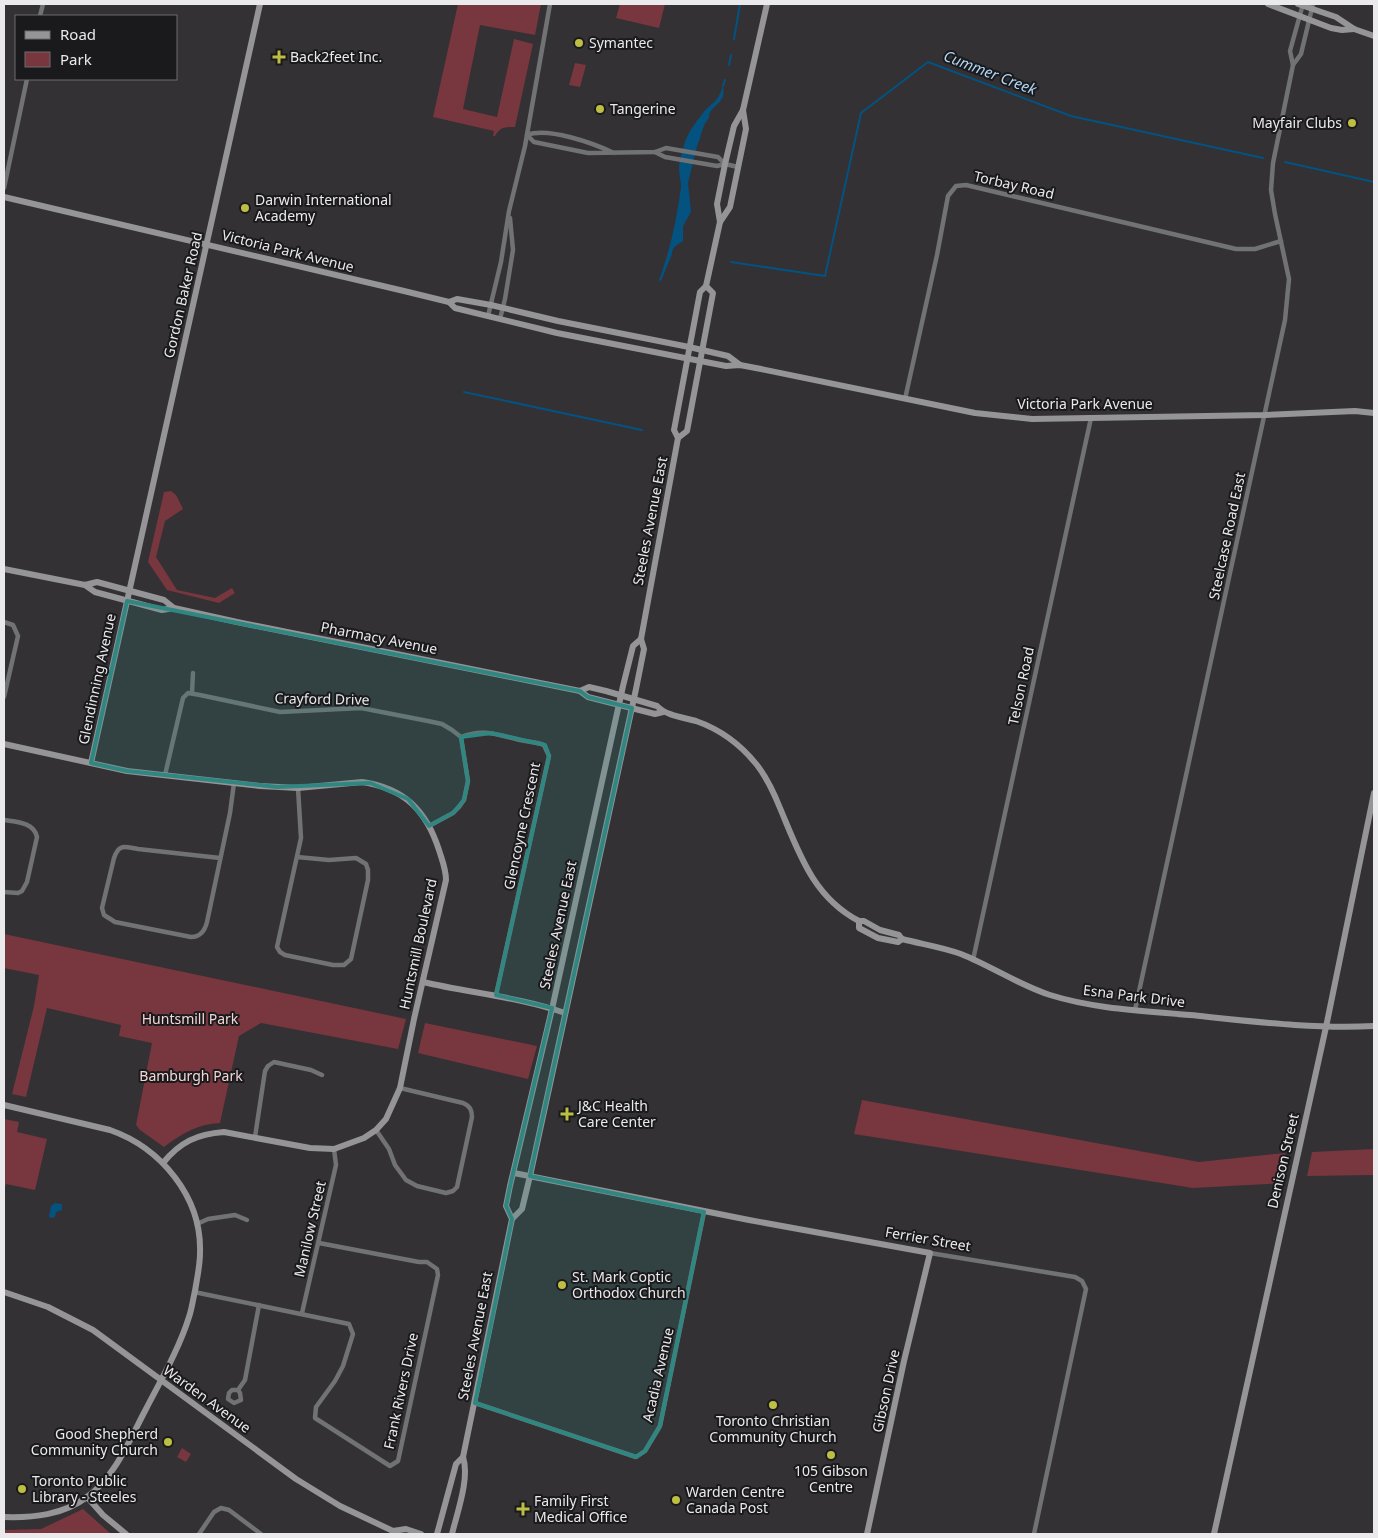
<svg xmlns="http://www.w3.org/2000/svg" width="1378" height="1538" viewBox="0 0 1378 1538" font-family="'Noto Sans',sans-serif">
	<rect width="100%" height="100%" fill="#333134"/>
	<!-- green -->
	<g fill="#78363f">
		<path d="M458,4h83l-6,31 -55,-10 -17,84 34,8 17,-78 19,5 -18,83c-10,0 -15,0 -20,9h-2l1,-5 -61,-14z"/>
		<path d="M620,4h45l-6,24 -43,-10z"/>
		<path d="M575,63l11,2 -6,22 -11,-2z"/>
		<path d="M171,491l5,4 7,14 -18,12 -9,36 21,33 38,8 17,-10 3,5 -16,10 -52,-13 -19,-28 16,-70z"/>
		<path d="M4,934l402,85 -8,30 -137,-26 -22,13 -19,87c-22,1 -39,11 -56,24l-24,-17 -4,-5 16,-82 -33,-7 2,-11 -74,-17 -21,89 -14,-3 22,-88 5,-31 -35,-7z"/>
		<path d="M425,1023l112,23 -9,33 -110,-26z"/>
		<path d="M862,1100l337,62 86,-9 -1,30 -91,5 -339,-54z"/>
		<path d="M4,1119l15,3 -2,10 30,7 -12,51 -29,-6 -2,6z"/>
		<path d="M1374,1149v26l-67,1 5,-24z"/>
		<path d="M182,1448l9,6 -5,8 -9,-5z"/>
		<path d="M83,1509l28,25h-107v-4l37,-1z"/>
	</g>
	<!-- water -->
	<g fill="#045280">
		<path d="M723,86c3,17 -7,16 -14,28v4c-8,9 -7,18 -12,28l-9,37 3,29 -8,14v15c-5,4 -11,5 -11,13l-11,27 -2,-1c11,-29 18,-62 22,-93 0,-7 -2,-12 -2,-19 0,-8 4,-19 6,-26 4,-11 11,-20 18,-29 11,-13 14,-9 20,-27z"/>
		<path d="M55,1203l7,1v6l-6,2 -1,5 -5,1 -1,-2 2,-10z"/>
	</g>
	<g fill="none" stroke-linecap="round" stroke-linejoin="round">
		<!-- stream -->
		<g stroke="#045280" stroke-width="2">
			<path d="M734,39l6,-35"/>
			<path d="M729,65l2,-10"/>
			<path d="M723,86l2,-6"/>
			<path d="M1285,162l89,20"/>
			<path d="M731,262l94,14 36,-163 67,-51 143,54 192,42"/>
			<path d="M464,392l178,38"/>
		</g>
		<!-- street -->
		<g stroke="#717273" stroke-width="4.5">
			<path d="M40,16l3,-12"/>
			<path d="M1293,65l8,-11 12,-50"/>
			<path d="M655,152l10,5 52,9 8,-2 13,3"/>
			<path d="M614,153c-21,-10 -66,-26 -87,-18l7,7 54,11 67,-1 11,-4 52,9 7,7"/>
			<path d="M4,188l23,-109"/>
			<path d="M488,316l13,-54 8,-51 16,-65 25,-142"/>
			<path d="M500,319l5,-20 8,-49 -3,-32"/>
			<path d="M905,399l32,-144 11,-59 8,-10 10,-1 270,64h19l26,-8"/>
			<path d="M4,622l9,3 5,11 -14,61"/>
			<path d="M192,693l1,-20"/>
			<path d="M461,737c22,-9 37,-2 59,3 8,2 17,2 24,5l5,11 -53,239"/>
			<path d="M165,775l18,-77 5,-5 12,2 80,17 81,-4 67,13 14,3 10,6 9,7 7,44 -4,19 -5,7 -6,6 -24,13"/>
			<path d="M4,820c12,2 30,2 33,17l-10,45 -5,9 -4,2 -14,-1"/>
			<path d="M297,857l32,3 27,-2 10,6 2,6v10l-17,79 -7,6h-11l-48,-10 -5,-3 -3,-5 24,-109 -3,-50"/>
			<path d="M220,858l-82,-9c-13,-2 -19,-6 -24,9l-12,50 2,7 11,7 76,15c10,0 14,-7 16,-15l23,-109 4,-30"/>
			<path d="M973,960l118,-542"/>
			<path d="M1135,1010l150,-690 4,-41 -14,-65 -4,-24 2,-27 20,-98 -3,-14 13,-47"/>
			<path d="M376,1130l13,19 6,16 11,15 11,6 29,7 7,-2 4,-4 15,-70c0,-7 -2,-11 -9,-14l-63,-15"/>
			<path d="M255,1137l10,-66 3,-5 6,-4 37,8 11,5"/>
			<path d="M197,1224l11,-5 27,-4 12,5"/>
			<path d="M930,1253l145,24 7,4 4,8 -52,245"/>
			<path d="M194,1292l155,32 4,10 -10,32 -8,15 -19,26 -1,11 75,48 8,-5 40,-186 -1,-6 -10,-7h-8l-100,-19"/>
			<path d="M302,1313l34,-148 -2,-16"/>
			<path d="M238,1390l2,3 1,7 -7,3 -6,-4 1,-6 3,-3h6l7,-10 14,-75"/>
			<path d="M475,1403l161,54 9,-6 15,-25 44,-214"/>
			<path d="M199,1534l15,-22 7,-4 8,2 32,24"/>
		</g>
		<!-- secondary -->
		<g stroke="#959598" stroke-width="6">
			<path d="M1268,4l63,24 11,2 12,-1"/>
			<path d="M1298,4l38,13 18,12 20,7"/>
			<path d="M4,197l400,94 45,11 6,6 102,25 169,33 14,-1 21,4 214,44 57,6 233,-4 90,-4 19,2"/>
			<path d="M720,222l10,-15 16,-78 -3,-19"/>
			<path d="M449,302l8,-3 34,6 67,16 131,26 39,9 12,9"/>
			<path d="M678,438l9,-7 26,-138 -7,-7"/>
			<path d="M4,569l81,16 12,-3 67,18 10,8 63,14 343,69 8,6 67,17 8,-2"/>
			<path d="M85,585l10,7 67,18 12,-2"/>
			<path d="M580,691l9,-4 17,4 51,15c10,10 25,11 39,15 23,8 45,24 61,44 10,13 17,28 23,43 19,45 33,89 79,113h5l16,9 19,5 3,4c19,5 40,8 59,15 30,12 58,31 89,41 48,15 100,16 150,21 58,6 116,13 174,10"/>
			<path d="M4,744l123,27 133,15 38,2 64,-6c42,6 64,28 77,68 3,10 7,19 7,30l-32,139 -14,69 -14,31 -10,11 -12,8 -30,11 -24,-1 -86,-16c-27,2 -44,10 -61,31"/>
			<path d="M91,763l169,-759"/>
			<path d="M859,921v7l19,10 20,4 4,-3"/>
			<path d="M423,982c47,11 96,15 142,31"/>
			<path d="M4,1105l106,25c51,18 92,67 90,123 0,13 -3,25 -5,38 -2,8 -3,17 -6,26 -10,32 -28,63 -43,92 -16,30 -31,68 -59,88 -24,18 -54,21 -83,20"/>
			<path d="M514,1173l235,47 181,33 -26,108 -37,173"/>
			<path d="M512,1219l-6,-13 4,-20 42,-177 71,-323 10,-40 8,-7"/>
			<path d="M4,1292l44,15 45,23 203,149 44,27 53,25 3,3"/>
			<path d="M87,1497l16,18 23,19"/>
			<path d="M393,1531l13,-2 15,5"/>
			<path d="M437,1534l19,-70 7,-7"/>
			<path d="M452,1534c5,-21 18,-56 11,-77l49,-238 10,-10 8,-33 106,-487 8,-40 -3,-10 37,-201 -4,-8 26,-138 6,-6 14,-64 -3,-18 8,-40 9,-38 9,-16 24,-106"/>
			<path d="M1214,1534l112,-507 48,-234"/>
		</g>
	</g>
	<!-- marked area -->
	<path fill="#308781" fill-opacity="0.2" stroke="#308781" stroke-width="4" stroke-linejoin="round" d="M127,601l453,90 8,6 44,11 -102,468 174,36 -44,214 -15,25 -9,6 -161,-54 37,-184 -6,-13 4,-20 42,-178 -56,-13 53,-239 -4,-11 -54,-12 -30,4 7,44 -4,19 -11,13 -24,13 -21,-27 -38,-16 -93,4 -150,-16 -36,-8z"/>
	<!-- markers -->
	<g fill="#bdbf43" stroke="#1a191b" stroke-width="2">
		<circle cx="579" cy="43" r="5"/>
		<path d="M276.5 49.5h5v5h5v5h-5v5h-5v-5h-5v-5h5z"/>
		<circle cx="600" cy="109" r="5"/>
		<circle cx="1352" cy="123" r="5"/>
		<circle cx="245" cy="208" r="5"/>
		<path d="M564.5 1106.5h5v5h5v5h-5v5h-5v-5h-5v-5h5z"/>
		<circle cx="562" cy="1285" r="5"/>
		<circle cx="773" cy="1405" r="5"/>
		<circle cx="168" cy="1442" r="5"/>
		<circle cx="831" cy="1455" r="5"/>
		<circle cx="22" cy="1489" r="5"/>
		<circle cx="676" cy="1500" r="5"/>
		<path d="M520.5 1501.5h5v5h5v5h-5v5h-5v-5h-5v-5h5z"/>
	</g>
	<g text-anchor="middle" stroke-width="4" stroke-linejoin="round" paint-order="stroke">
		<!-- poi labels -->
		<g font-size="14" fill="#eae9eb" stroke="#1a191b" text-anchor="start">
			<text x="589" y="48">Symantec</text>
			<text x="290" y="62">Back2feet Inc.</text>
			<text x="610" y="114">Tangerine</text>
			<text x="1342" y="128" text-anchor="end">Mayfair Clubs</text>
			<text x="255" y="205">Darwin International<tspan x="255" dy="16">Academy</tspan></text>
			<text x="578" y="1111">J&amp;C Health<tspan x="578" dy="16">Care Center</tspan></text>
			<text x="572" y="1282">St. Mark Coptic<tspan x="572" dy="16">Orthodox Church</tspan></text>
			<text x="773" y="1426" text-anchor="middle">Toronto Christian<tspan x="773" dy="16">Community Church</tspan></text>
			<text x="158" y="1439" text-anchor="end">Good Shepherd<tspan x="158" dy="16">Community Church</tspan></text>
			<text x="831" y="1476" text-anchor="middle">105 Gibson<tspan x="831" dy="16">Centre</tspan></text>
			<text x="32" y="1486">Toronto Public<tspan x="32" dy="16">Library - Steeles</tspan></text>
			<text x="686" y="1497">Warden Centre<tspan x="686" dy="16">Canada Post</tspan></text>
			<text x="534" y="1506">Family First<tspan x="534" dy="16">Medical Office</tspan></text>
		</g>
		<!-- street labels -->
		<g font-size="14" fill="#eae9eb" stroke="#1a191b">
			<text transform="translate(1014 185) rotate(13)" y="5">Torbay Road</text>
			<text transform="translate(288 251) rotate(14)" y="5">Victoria Park Avenue</text>
			<text transform="translate(183 295) rotate(-77)" y="5">Gordon Baker Road</text>
			<text x="1085" y="409">Victoria Park Avenue</text>
			<text transform="translate(650 521) rotate(-79)" y="5">Steeles Avenue East</text>
			<text transform="translate(1227 536) rotate(-78)" y="5">Steelcase Road East</text>
			<text transform="translate(379 638) rotate(11)" y="5">Pharmacy Avenue</text>
			<text transform="translate(97 679) rotate(-78)" y="5">Glendinning Avenue</text>
			<text transform="translate(1021 686) rotate(-78)" y="5">Telson Road</text>
			<text transform="translate(322 699) rotate(1)" y="5">Crayford Drive</text>
			<text transform="translate(522 826) rotate(-78)" y="5">Glencoyne Crescent</text>
			<text transform="translate(558 925) rotate(-78)" y="5">Steeles Avenue East</text>
			<text transform="translate(418 944) rotate(-78)" y="5">Huntsmill Boulevard</text>
			<text transform="translate(1134 996) rotate(7)" y="5">Esna Park Drive</text>
			<text transform="translate(1283 1161) rotate(-77)" y="5">Denison Street</text>
			<text transform="translate(310 1229) rotate(-77)" y="5">Manilow Street</text>
			<text transform="translate(928 1239) rotate(10)" y="5">Ferrier Street</text>
			<text transform="translate(475 1336) rotate(-79)" y="5">Steeles Avenue East</text>
			<text transform="translate(658 1375) rotate(-77)" y="5">Acadia Avenue</text>
			<text transform="translate(401 1391) rotate(-78)" y="5">Frank Rivers Drive</text>
			<text transform="translate(886 1391) rotate(-78)" y="5">Gibson Drive</text>
			<text transform="translate(207 1399) rotate(36)" y="5">Warden Avenue</text>
		</g>
		<!-- park labels -->
		<g font-size="14" fill="#f2d6d7" stroke="#1a191b">
			<text x="190" y="1024">Huntsmill Park</text>
			<text x="191" y="1081">Bamburgh Park</text>
		</g>
		<!-- water labels -->
		<g font-size="15" font-style="italic" fill="#aed6f7" stroke="#1a191b">
			<text transform="translate(990 73) rotate(21)" y="5">Cummer Creek</text>
		</g>
	</g>
	<!-- border -->
	<rect width="1378" height="1538" fill="none" stroke="#eae9eb" stroke-width="10"/>
	<!-- legend -->
	<rect x="15" y="15" width="162" height="65" fill="#1a191b" stroke="#6d6c6e"/>
	<rect x="25" y="31" width="25" height="8" fill="#959598" stroke="#6d6c6e"/>
	<text x="60" y="40" font-size="15" fill="#eae9eb">Road</text>
	<rect x="25" y="52" width="25" height="15" fill="#78363f" stroke="#6d6c6e"/>
	<text x="60" y="65" font-size="15" fill="#eae9eb">Park</text>
</svg>
